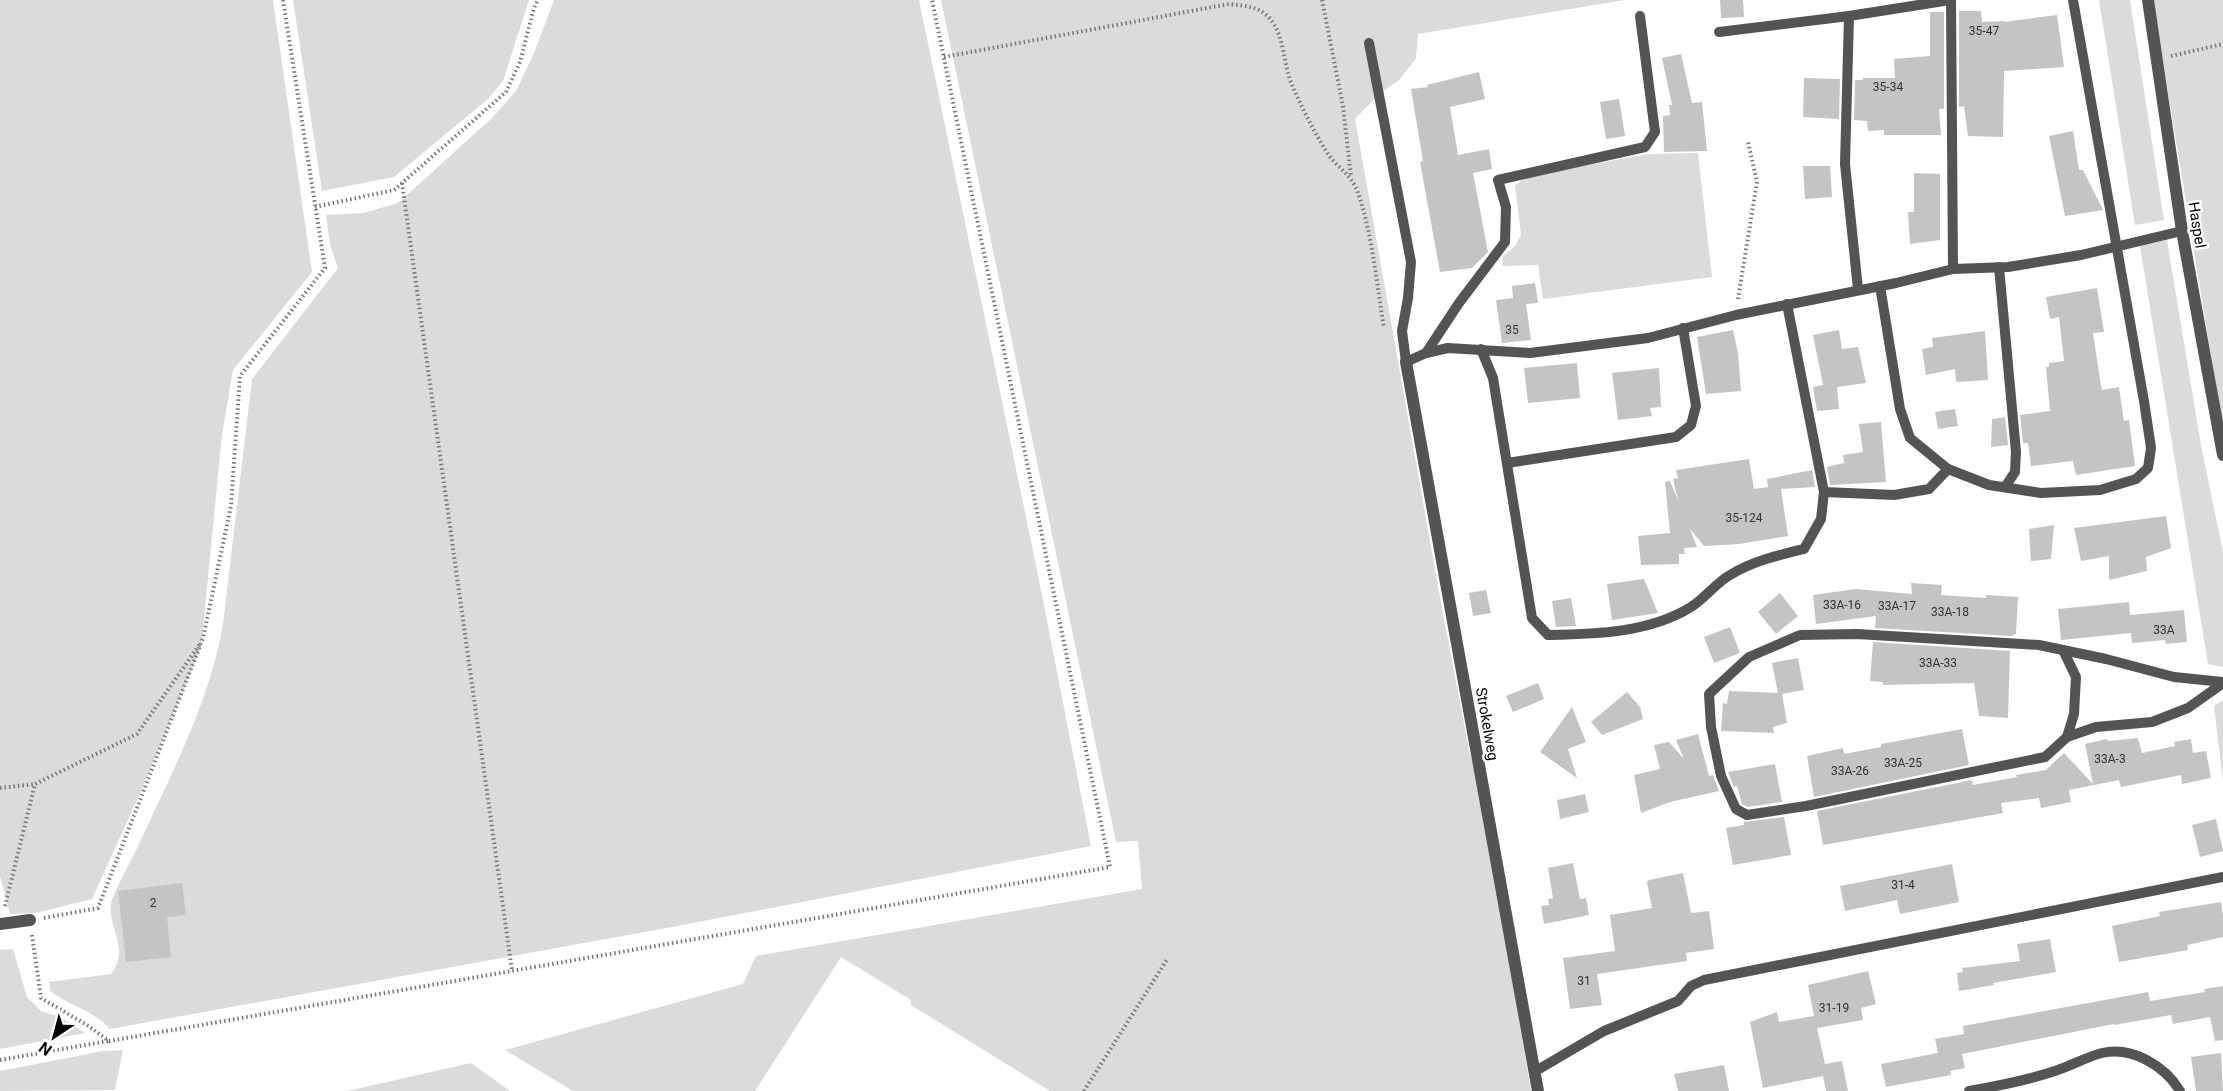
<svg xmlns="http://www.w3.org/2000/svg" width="2223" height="1091" viewBox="0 0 2223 1091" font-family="Roboto,sans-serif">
	<rect width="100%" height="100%" fill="#fff"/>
	<!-- green -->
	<g fill="#dbdbdb">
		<path d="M0,0h273l39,272 -79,98 -11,65 -21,213 -60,143 -49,108 -56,14 -26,1 -10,-38z"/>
		<path d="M293,0h236l-26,81 -15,18 -94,78 -72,14z"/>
		<path d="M554,0h365l121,585 51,261 -424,82 -557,101c-17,-19 -40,-23 -60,-38l-1,-9 62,-8c21,-28 -7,-50 1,-74 8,-20 19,-39 28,-58 32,-70 70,-141 83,-218l29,-245 86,-111 -8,-23 -4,-30 37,-2 35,-10 94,-85 24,-27 18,-38z"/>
		<path d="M941,0h684l-207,34 -2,25 -17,21 -21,15 -23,24 84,473 31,163 11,27 7,55 43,254h-481l-139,-86v-5l-70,-43 -86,134h-182l-68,-41 238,-66 13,-28 386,-67 -4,-48 -22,1z"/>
		<path d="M2099,0h31l34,220 -29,5z"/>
		<path d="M2153,0h70v422l-5,-24z"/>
		<path d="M1698,153l14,124 -169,22 -5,-34 -36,1 1,-10 13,-11 5,-11 -6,-48 10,-9 123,-23z"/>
		<path d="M2167,240l34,205 22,107v115l-15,-3 -68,-418z"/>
		<path d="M2223,700v82l-9,-76z"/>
		<path d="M13,949l14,48 14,14 19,6 25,16 -85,16v-99z"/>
		<path d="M123,1050l-8,40 -115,1v-20l103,-20z"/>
		<path d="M471,1063l39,28h-163z"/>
	</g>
	<!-- building -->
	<g fill="#c4c4c4">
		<path d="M1720,0h23l1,17 -23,1z"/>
		<path d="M1959,11h22l1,11 22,-1v1l53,-7 7,52 -60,4 -1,66 -35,-1 -4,-30 -5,1z"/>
		<path d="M1930,12h14v97h-5l2,26h-57v-5l-16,1 -1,-10 -13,-1 1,-40h8v-2h32l-1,-19 36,-3z"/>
		<path d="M1681,54l11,49 10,-1 5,49 -43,1 -1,-36 7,-1 -1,-10h3l-10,-47z"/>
		<path d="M1479,72l6,27 -35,8 8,48 31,-6 3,20 -19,4 15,79 -16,16 -32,4 -20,-110 3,-1 -12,-72 17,-2 -1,-2z"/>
		<path d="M1804,78l36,1 -1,40 -36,-2z"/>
		<path d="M1619,99l6,37 -19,3 -6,-37z"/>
		<path d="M2073,131l6,39h4l20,40 -38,6 -16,-80z"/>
		<path d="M1803,166h27l2,31 -27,2z"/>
		<path d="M1914,173l26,1v66l-30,4 -2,-32h6z"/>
		<path d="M1535,283l3,20 -12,1 5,36 -29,3 -6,-43 17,-2 -1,-12z"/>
		<path d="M2097,288l7,44 -11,1 8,53 1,4 17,-3 5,34 5,-1 6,46 -59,9 -3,-14 -42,5 -3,-23h-5l-3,-28 30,-4 -4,-44h3v-4l15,-2 -5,-44 -9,2 -4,-22z"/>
		<path d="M1733,330l5,23 3,38 -35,3 -9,-57z"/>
		<path d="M1839,330l3,19 16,-2 8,36 -29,4 2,22 -22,2 -4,-24 10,-2 -10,-50z"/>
		<path d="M1985,331l3,49 -32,2 -1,-13 -29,6 -4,-26 11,-2 -1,-9z"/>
		<path d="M1577,363l3,35 -52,5 -4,-35z"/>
		<path d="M1659,368l2,39 -11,1 2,8 -34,4 -6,-47z"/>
		<path d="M1955,409l3,17 -20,3 -3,-17z"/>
		<path d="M2005,417l3,28 -17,2 1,-28z"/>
		<path d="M1881,422l5,60 -56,3 -3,-18 17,-4 -1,-8 20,-3 -4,-28z"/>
		<path d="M1749,459l5,30 14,-2 -1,-8 45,-9 3,17 -34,2 7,47 -49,8 -35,2 -14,-17 7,18 -13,1 1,6h-6v10l-38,1 -3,-29 32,-3 -5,-51 5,-1 8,19 -5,-21 5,-1 -2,-8z"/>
		<path d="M2166,516l5,32 -25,9 1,14 -38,9v-24l-28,5 -7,-33z"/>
		<path d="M2054,525l-3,34 -20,2 -2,-32z"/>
		<path d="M1644,579l14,34 -46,7 -5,-36z"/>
		<path d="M1911,583l31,2 -1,10 45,3v-3l32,2 -2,37 -5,2 -136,-8 1,-12 -60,8 -3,-29 43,-6 56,5z"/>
		<path d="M1486,590l5,23 -18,3 -4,-23z"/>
		<path d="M1780,593l18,23 -22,18 -18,-22z"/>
		<path d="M1571,598l5,28 -20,1 -4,-26z"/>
		<path d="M2129,602l1,13 54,-5 3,32 -21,2 -1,-4 -33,3 -1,-10 -70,7 -3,-31z"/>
		<path d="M1730,627l10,26 -26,10 -10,-26z"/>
		<path d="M1873,642l137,9 -2,67 -29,-2 -5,-33 -91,2v-3l-13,-1z"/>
		<path d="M1798,658l6,32 -22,4 5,29 -14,4 1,6 -53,-2 2,-28 4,1 2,-13 49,2 -6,-30z"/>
		<path d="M1538,683l6,16 -31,13 -7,-16z"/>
		<path d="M1627,692l13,15 3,12 -41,16 -11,-13z"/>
		<path d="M1572,707l14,35 -18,7 9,29 -37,-26z"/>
		<path d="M1962,729l7,36 -155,32 -7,-41 36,-8 1,6 37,-7v-3z"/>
		<path d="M1698,734l11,42 4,-1 6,16 -49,11 -29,11 -7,-38 26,-6 -6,-24 15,-3 15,17 -8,-19z"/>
		<path d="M2138,738l4,15 33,-7 -1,-4 17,-3 2,14 13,-2 5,27 -29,6 -1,-9 -60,12 -2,-7 -50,10 2,12 -30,6 -2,-10 -38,5 2,10 -180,32 -6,-34 155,-31 1,5 44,-8 -1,-2 30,-5 18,-17 29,31 -8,-40 22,-5 1,2z"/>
		<path d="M1775,764l7,38 -34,5 -6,-3 -5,-18 -3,1 -6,-15z"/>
		<path d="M1585,794l4,18 -29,7 -3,-19z"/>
		<path d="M1784,817l7,38 -58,10 -7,-37 18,-3v-3z"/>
		<path d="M2216,819l7,32 -23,6 -8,-32z"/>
		<path d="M1573,863l7,36 6,-1 3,17 -45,9 -3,-18 8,-1 -1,-6 5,-1 -5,-30z"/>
		<path d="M1952,864l7,38 -59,12 -3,-14 -52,11 -5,-25z"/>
		<path d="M1683,873l8,40 18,-2 5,38 -28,4 1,8 -90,13 5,31 -32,4 -7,-51 52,-7 -5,-36 42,-7 -5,-26 2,-2z"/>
		<path d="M182,883l4,32 -19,2 4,40 -45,5 -8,-71z"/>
		<path d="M2221,902l2,13v22l-36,8 1,5 -69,12 -7,-36 48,-10 -1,-4z"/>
		<path d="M2050,939l6,33 -63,11 1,2 -35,6 -2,-18 6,-1 -1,-4 58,-7 -3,-17z"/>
		<path d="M1868,971l8,33 -15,4 2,12 -46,8 8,36 17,-3 6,30h-22l-3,-15 -60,12 -13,-66 27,-10 2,10 35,-6 -6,-31z"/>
		<path d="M2223,986v54l-8,1 -5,-24 -37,7 -2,-9 -57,10v-1l-152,30 3,14 -15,3 1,4 -65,12 -5,-23 57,-11 -3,-14 29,-5 -1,-8 185,-34 2,9 55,-9 -1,-3z"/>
		<path d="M2221,1053l2,38h-27l-5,-34z"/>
		<path d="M1724,1065l5,26h-51l-4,-17z"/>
	</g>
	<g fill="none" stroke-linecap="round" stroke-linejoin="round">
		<!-- path -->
		<g stroke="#767676" stroke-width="4" stroke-dasharray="1.5 3" stroke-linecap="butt">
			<path d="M1322,0l21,106 8,71"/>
			<path d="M2171,56l52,-12"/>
			<path d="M944,57l285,-53c16,2 31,2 42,16 14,18 12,44 21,65 10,23 22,47 36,69 10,15 23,19 30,39 14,39 19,93 26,135"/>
			<path d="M402,183l110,788"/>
			<path d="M315,207l79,-17 112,-98 14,-30 14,-54 4,-8"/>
			<path d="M1738,299l19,-117 -9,-40"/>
			<path d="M0,788l35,-4"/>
			<path d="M5,906l30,-122 102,-50 63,-90"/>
			<path d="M44,918l54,-10 105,-270 28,-132 9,-130 85,-108 -42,-268"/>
			<path d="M32,935l9,63 46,27 22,16 1001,-174 -178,-867"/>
			<path d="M0,1060l108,-19"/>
			<path d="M1084,1091l84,-133"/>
		</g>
		<!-- service -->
		<g stroke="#545454" stroke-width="10">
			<path d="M1951,0l2,269"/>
			<path d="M1849,16l-4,148 13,125"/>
			<path d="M1719,32l130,-16 101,-16"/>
			<path d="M1369,43l42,219 -3,36 -6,33 4,31 20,-9 22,-5 82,5 118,-15 88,-23 160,-32 57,-14 55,-2 73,-12 101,-24"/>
			<path d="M1999,267l17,185 -1,20 -10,15"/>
			<path d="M1880,286l20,123 10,29 38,31 41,16 52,8 59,-3 36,-11 12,-11 3,-20 -7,-47 -71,-401"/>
			<path d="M1787,304l37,188 70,3 35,-6 19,-20"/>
			<path d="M1481,349l12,29 39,240 16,17c48,-1 101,-2 143,-28 14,-9 25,-24 39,-32 23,-14 49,-20 74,-26l17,-30 3,-27"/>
			<path d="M1426,353l33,-50 46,-61 1,-35 -8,-27 147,-33 10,-15 -15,-116"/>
			<path d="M1507,463l169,-26 15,-12 5,-19 -13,-78"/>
			<path d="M2063,650l13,27 -2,37 -7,23"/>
			<path d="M2223,682l-49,-5 -68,-18 -67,-14 -182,-11 -57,1 -51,22 -40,37 2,33 10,49 15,33 11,6 59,-9 239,-49 22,-20 29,-10 56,-5 36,-14 35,-25"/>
			<path d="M1534,1072l70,-41 74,-30 13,-15 13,-6 519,-103"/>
			<path d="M1969,1091c29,-5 59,-11 86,-20 16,-5 31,-14 47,-18 30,-7 63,13 78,38"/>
		</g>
		<!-- minor -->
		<g stroke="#545454" stroke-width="12">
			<path d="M2148,0l34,231 41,224"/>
			<path d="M1406,362l132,729"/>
			<path d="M0,924l30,-4"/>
		</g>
	</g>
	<g text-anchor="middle" stroke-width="5" stroke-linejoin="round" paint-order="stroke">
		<!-- number labels -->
		<g font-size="12" fill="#313131">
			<text x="1984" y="35">35-47</text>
			<text x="1888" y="91">35-34</text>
			<text x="1512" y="334">35</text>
			<text x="1744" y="522">35-124</text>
			<text x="1842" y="609">33A-16</text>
			<text x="1897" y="610">33A-17</text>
			<text x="1950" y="616">33A-18</text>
			<text x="2164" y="634">33A</text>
			<text x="1938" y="667">33A-33</text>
			<text x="2110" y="763">33A-3</text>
			<text x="1903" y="767">33A-25</text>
			<text x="1850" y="775">33A-26</text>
			<text x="1903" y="889">31-4</text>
			<text x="153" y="907">2</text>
			<text x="1584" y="985">31</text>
			<text x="1834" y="1012">31-19</text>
		</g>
		<!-- street labels -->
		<g font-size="15" fill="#000" stroke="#fff">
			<text transform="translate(2197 225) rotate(81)" y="5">Haspel</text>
			<text transform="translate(1487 724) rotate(80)" y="5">Strokelweg</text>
		</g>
	</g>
	<!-- north arrow -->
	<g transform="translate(54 1037) rotate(216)" stroke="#ffffff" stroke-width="4.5" paint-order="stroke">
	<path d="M0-4.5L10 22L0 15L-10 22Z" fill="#000000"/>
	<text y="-9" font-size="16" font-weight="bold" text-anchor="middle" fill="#000000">N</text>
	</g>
</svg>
